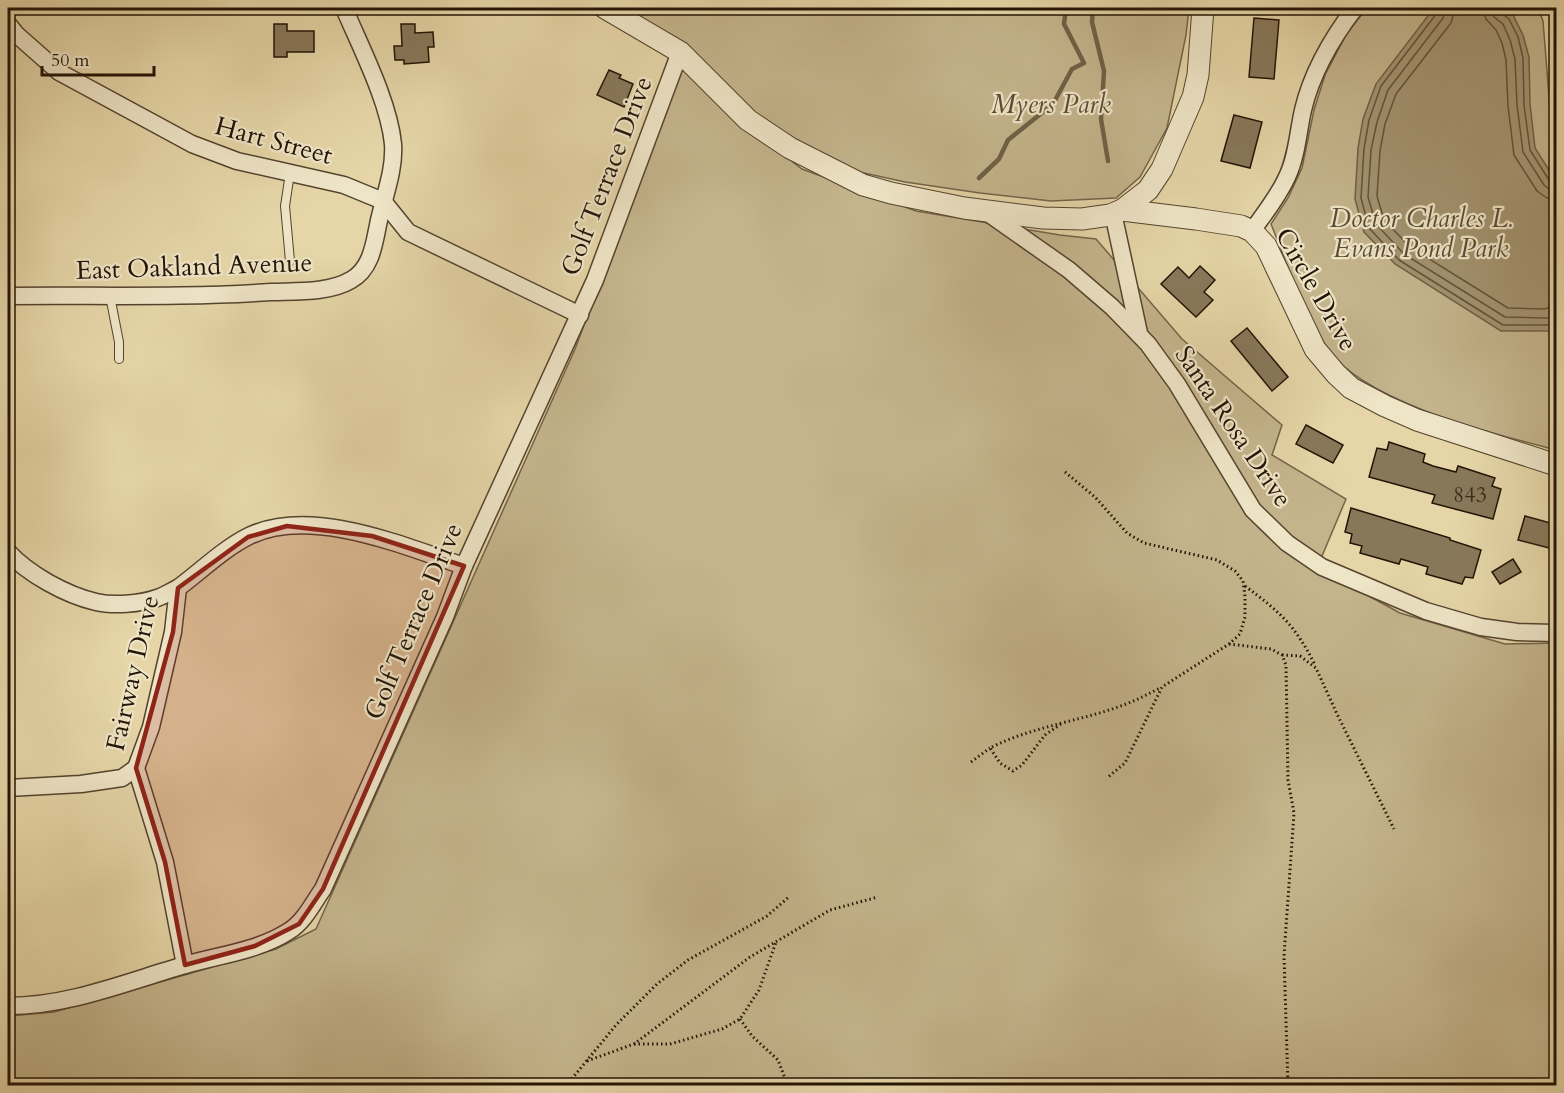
<svg xmlns="http://www.w3.org/2000/svg" width="1564" height="1093" viewBox="0 0 1564 1093" font-family="Cardo,serif">
	<rect width="100%" height="100%" fill="#e5d5a7"/>
	<filter id="stains"><feTurbulence type="fractalNoise" baseFrequency=".00333" numOctaves="4"/><feColorMatrix values="0 0 0 0 .2 0 0 0 0 .09 0 0 0 0 .02 0 0 0 .5 -.17"/></filter>
	<radialGradient id="worn" r=".72"><stop offset=".6" stop-color="#630" stop-opacity="0"/><stop offset="1" stop-color="#630" stop-opacity=".3"/></radialGradient>
	<!-- green -->
	<g fill="#c4b48c" stroke="#746449" stroke-width="1.5">
		<path d="M616,8h573l-3,27 -19,93 -27,49 -24,21 -65,3 -71,-8 -75,-11 -50,-11 -46,-24 -66,-39z"/>
		<path d="M1367,8h171l5,13 9,113 4,9v307c-61,-16 -191,-47 -228,-101 -25,-37 -40,-83 -57,-125l17,-26 14,-30 12,-58 11,-35 22,-42z"/>
		<path d="M681,67l38,37 83,65 114,42 144,24 36,4 86,100 100,86 -10,30 74,44 -29,69 83,45 105,31 51,-1v442l-1548,1v-70l46,-4 222,-63 40,-20 259,-580z"/>
	</g>
	<!-- water -->
	<path fill="#a39370" stroke="#706046" stroke-width="1.5" d="M1434,8h68l11,7 10,20 6,22 1,47 5,44 21,33v147l-7,3h-48l-106,-67 -31,-32 -9,-33 3,-51 5,-29 13,-35z"/>
	<g fill="none" stroke-linecap="round" stroke-linejoin="round">
		<!-- shore -->
		<g stroke="#63543b" stroke-width="1.5">
			<path d="M1439,8l-2,5 -56,73 -12,34 -5,29 -3,49 8,30 30,32 104,65h44l9,-2"/>
			<path d="M1446,8l-3,10 -55,72 -11,32 -6,28 -3,47 8,27 28,30 101,63 41,1 10,-2"/>
			<path d="M1455,8l-4,15 -55,71 -11,30 -5,27 -3,45 7,24 26,27 98,61 36,1 12,-3"/>
			<path d="M1483,8l3,11 10,11 6,13 4,17 2,46 6,49 23,36 10,7 9,1"/>
			<path d="M1492,8l2,9 9,7 7,16 5,19 2,46 6,47 21,33 6,5h6"/>
			<path d="M1500,8l1,5 8,6 9,18 5,21 1,47 6,45 19,30 7,3"/>
		</g>
		<!-- stream -->
		<g stroke="#706046" stroke-width="4.5">
			<path d="M1093,8l-1,14 12,49 -3,48 7,42"/>
			<path d="M979,178l20,-19 9,-19 45,-36 19,-35 12,-6 -20,-39 2,-16"/>
		</g>
	</g>
	<!-- building -->
	<g fill="#88785a" stroke="#231406" stroke-width="1.5">
		<path d="M1254,18l25,2 -5,59 -25,-2z"/>
		<path d="M274,24h13v7h27v21h-27v5h-13z"/>
		<path d="M401,24h14v9l18,-1 1,15h-6l1,15 -25,2v-4h-9l-1,-14h8z"/>
		<path d="M609,70l12,5 -2,3 14,6 -9,23 -27,-12z"/>
		<path d="M1234,115l28,7 -12,46 -29,-7z"/>
		<path d="M1200,266l15,14 -11,12 9,8 -17,17 -35,-33 17,-17 11,11z"/>
		<path d="M1247,328l41,49 -16,14 -41,-50z"/>
		<path d="M1306,425l37,20 -10,18 -37,-19z"/>
		<path d="M1389,442l36,12 -2,8 10,4 23,6 2,-6 37,12 -3,8 9,3 -8,30 -61,-16 3,-8 -66,-18 8,-29 10,2z"/>
		<path d="M1351,508l99,30v2l31,10 -8,28 -8,-1 -3,7 -36,-10 2,-7 -27,-8 -2,5 -39,-11 2,-7 -12,-3 2,-9 -7,-2z"/>
		<path d="M1525,516l29,8 -3,9 6,2v15l-39,-10z"/>
		<path d="M1513,559l8,13 -21,12 -8,-12z"/>
	</g>
	<g fill="none" stroke-linecap="round" stroke-linejoin="round">
		<defs>
			<g id="service">
				<path d="M290,261l-5,-55 5,-33"/>
				<path d="M110,296l9,46v17"/>
			</g>
			<g id="minor">
				<path d="M8,24l8,10 43,38 133,72 45,17 107,24 39,16 25,31 172,83"/>
				<path d="M985,211l84,59 43,37 36,37 29,40 76,126 34,33 35,24 104,44 55,16 36,5 39,1"/>
				<path d="M1113,213l26,120"/>
				<path d="M1252,231c12,-17 26,-34 35,-54 10,-21 11,-45 16,-67 9,-38 29,-72 52,-102"/>
				<path d="M8,296c87,-1 176,2 263,-4 26,-1 58,1 80,-12 20,-11 23,-35 27,-55 5,-26 17,-54 15,-81 -4,-42 -32,-96 -49,-136"/>
				<path d="M8,552c20,22 58,43 88,50 17,4 44,2 61,-4 7,-2 14,-7 21,-10"/>
				<path d="M8,788l73,-4 41,-6 14,-10"/>
				<path d="M185,965l-20,-103 -29,-94 15,-41 22,-95 5,-44c23,-17 45,-39 71,-52 62,-30 154,10 215,30"/>
				<path d="M8,1006c61,0 118,-24 177,-41 34,-10 73,-14 104,-34 15,-9 24,-28 34,-42l122,-272 19,-51 131,-286 85,-228"/>
			</g>
			<g id="tertiary">
				<path d="M605,8l75,44 68,68 42,28 73,37 28,8 73,15 79,10 39,1 28,-4 12,-5 26,-20 14,-21 31,-72 5,-22 5,-67"/>
				<path d="M1122,210l74,9 45,7 11,5 14,15 49,103 21,25 15,14 34,18 32,14 139,45"/>
			</g>
		</defs>
		<!-- service casing -->
		<use href="#service" stroke="#54442e" stroke-width="10"/>
		<!-- minor casing -->
		<use href="#minor" stroke="#54442e" stroke-width="19"/>
		<!-- tertiary casing -->
		<use href="#tertiary" stroke="#54442e" stroke-width="23"/>
		<!-- path -->
		<g stroke="#231406" stroke-width="3" stroke-dasharray="1.5 3" stroke-linecap="butt">
			<path d="M1065,472l30,25 32,36 17,10 73,17 18,11 8,10 2,15v21l-5,17 -11,10 -67,43 -37,76 -18,15"/>
			<path d="M1245,586c35,26 50,39 70,79"/>
			<path d="M1229,644l42,5 11,6 4,10 2,115 6,33 -10,143 4,130"/>
			<path d="M1282,655l18,1 16,12 21,46 57,115"/>
			<path d="M1061,724l-16,11 -23,30 -9,6 -13,-8 -10,-15c45,-23 95,-27 141,-46 10,-4 19,-9 29,-14"/>
			<path d="M971,762l19,-14"/>
			<path d="M740,1019l12,17 26,24 10,26"/>
			<path d="M634,1044h36l52,-15 18,-10 19,-29 17,-48"/>
			<path d="M587,1061l47,-17 116,-87 80,-47 48,-13"/>
			<path d="M566,1086l50,-61 41,-41 31,-24 79,-44 23,-20"/>
		</g>
		<!-- service -->
		<use href="#service" stroke="#eee4c6" stroke-width="8"/>
		<!-- minor -->
		<use href="#minor" stroke="#eee4c6" stroke-width="16"/>
		<!-- tertiary -->
		<use href="#tertiary" stroke="#eee4c6" stroke-width="21"/>
	</g>
	<!-- marked area -->
	<path fill="#8f2418" fill-opacity="0.2" stroke="#8f2418" stroke-width="4.5" stroke-linejoin="round" d="M287,526l85,10 92,30 -141,323 -24,35 -44,22 -70,19 -20,-103 -29,-94 37,-136 5,-44 70,-51z"/>
	<g text-anchor="middle" stroke-width="4.5" stroke-linejoin="round" paint-order="stroke">
		<!-- number labels -->
		<g font-size="22" fill="#3c2d1b">
			<text x="1470" y="502">843</text>
		</g>
		<!-- park labels -->
		<g font-size="26" font-style="italic" fill="#5b4c35" stroke="#eee4c6">
			<text x="1051" y="113">Myers Park</text>
			<text x="1421" y="227">Doctor Charles L.<tspan x="1421" dy="30">Evans Pond Park</tspan></text>
		</g>
		<!-- street labels -->
		<g font-size="26" fill="#231406" stroke="#eee4c6">
			<text transform="translate(274 140) rotate(15)" y="9">Hart Street</text>
			<text transform="translate(606 176) rotate(-69)" y="9">Golf Terrace Drive</text>
			<text transform="translate(194 266) rotate(-2)" y="9">East Oakland Avenue</text>
			<text transform="translate(1317 289) rotate(60)" y="9">Circle Drive</text>
			<text transform="translate(1234 426) rotate(56)" y="9">Santa Rosa Drive</text>
			<text transform="translate(413 621) rotate(-67)" y="9">Golf Terrace Drive</text>
			<text transform="translate(132 673) rotate(-77)" y="9">Fairway Drive</text>
		</g>
	</g>
	<!-- margin -->
	<rect width="1564" height="1093" fill="none" stroke="#e5d5a7" stroke-width="30"/>
	<rect x="9" y="9" width="1546" height="1075" fill="none" stroke="#231406" stroke-width="3"/>
	<rect x="15" y="15" width="1534" height="1063" fill="none" stroke="#231406" stroke-width="1.5"/>
	<!-- scale -->
	<path d="M42 66v9h112v-9" fill="none" stroke="#231406" stroke-width="3"/>
	<text x="51" y="66" font-size="18" fill="#231406" stroke="#eee4c6" stroke-width="4.5" paint-order="stroke">50 m</text>
	<rect width="100%" height="100%" filter="url(#stains)"/>
	<rect width="100%" height="100%" fill="url(#worn)"/>
</svg>
